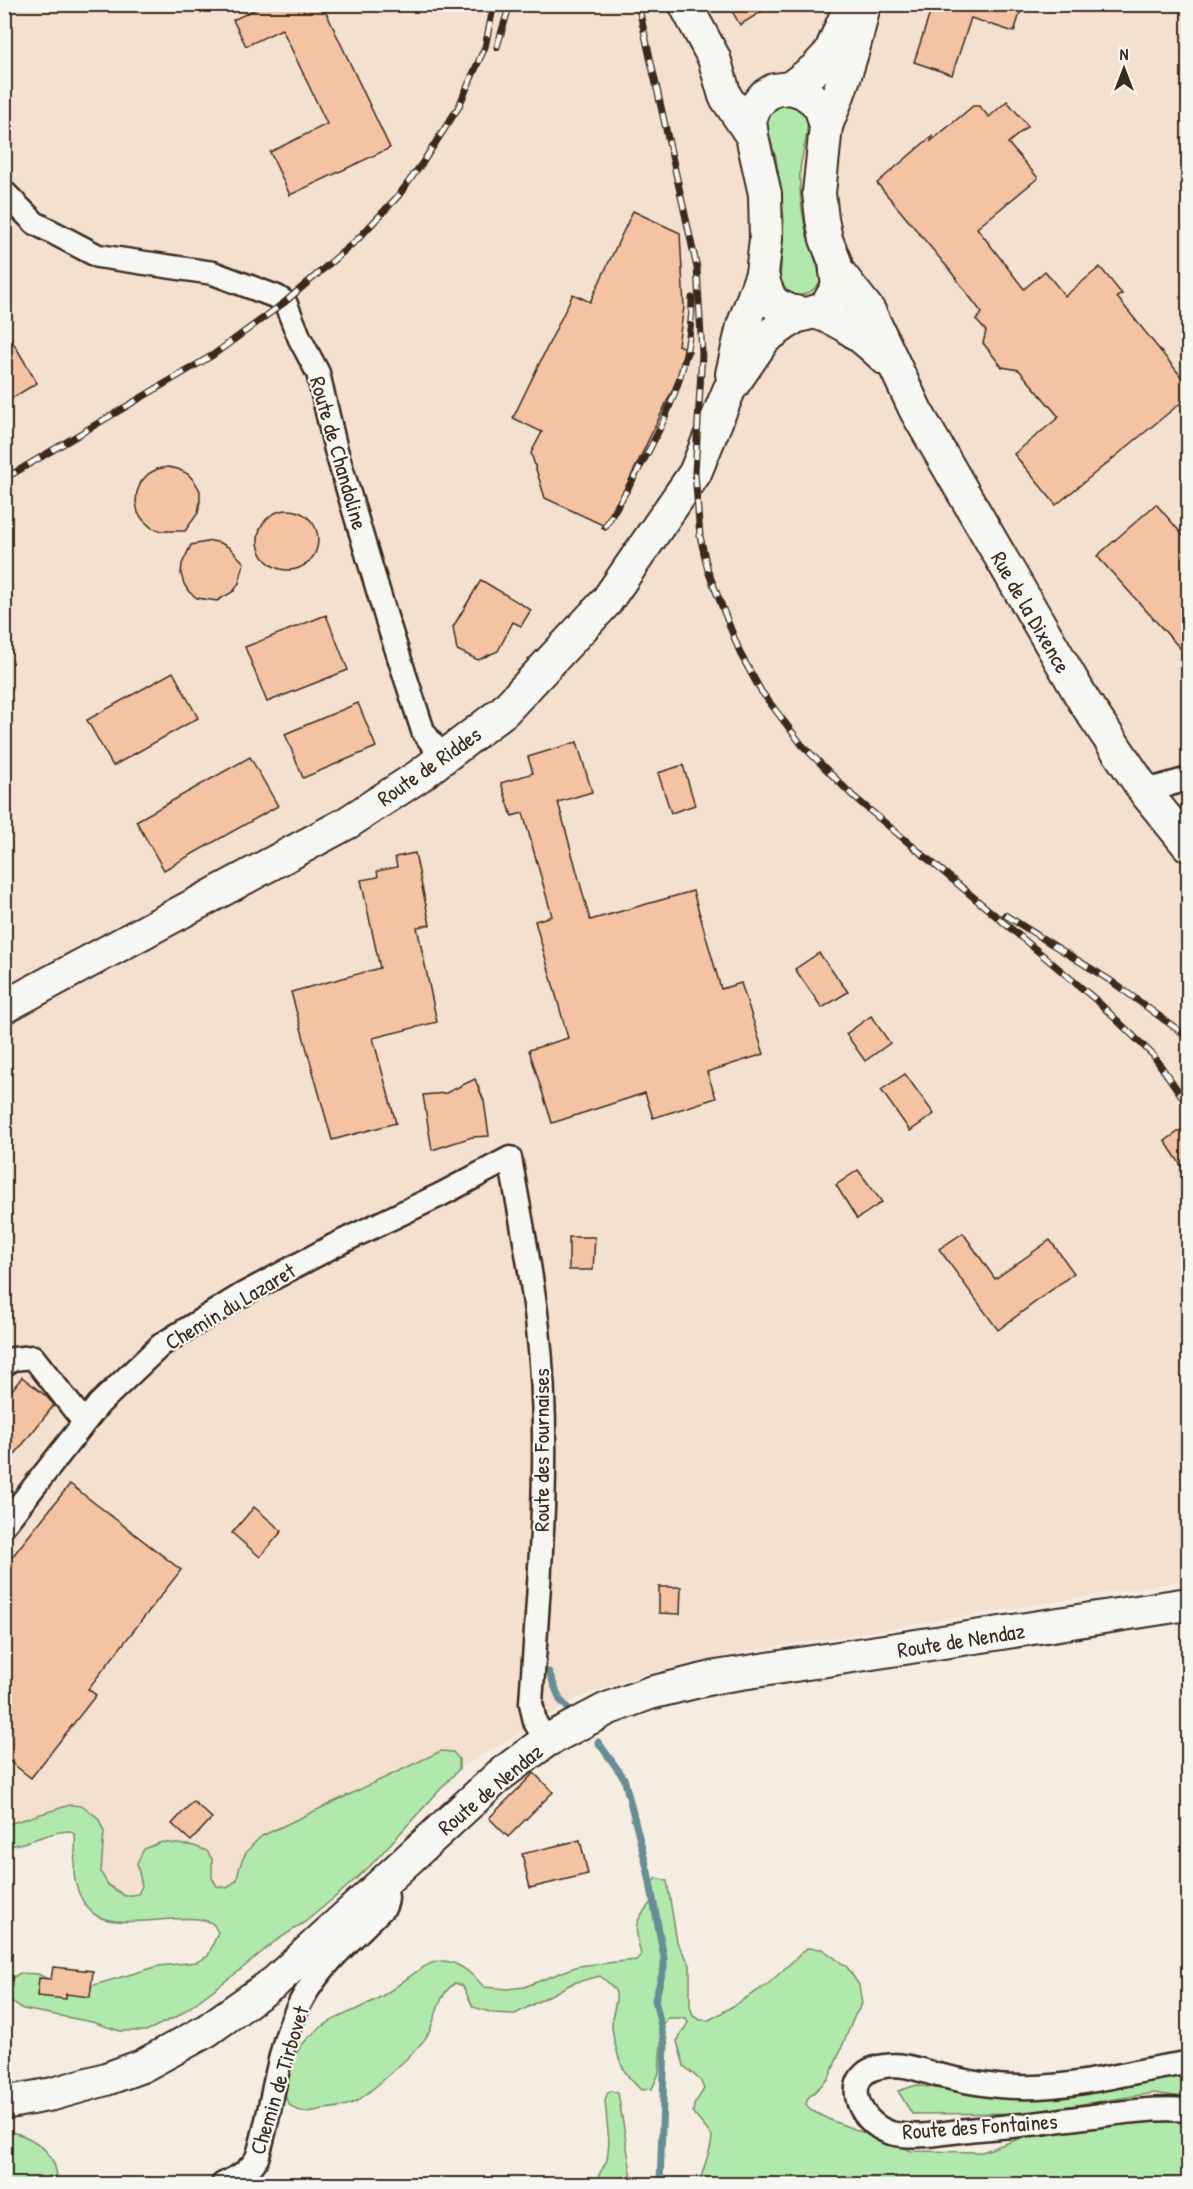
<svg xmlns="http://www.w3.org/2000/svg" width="1193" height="2189" viewBox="0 0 1193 2189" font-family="'Patrick Hand',sans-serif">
	<rect width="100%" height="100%" fill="#f5ece2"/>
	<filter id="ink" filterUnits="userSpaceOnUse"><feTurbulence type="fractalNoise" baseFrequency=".0167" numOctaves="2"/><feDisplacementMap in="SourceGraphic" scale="12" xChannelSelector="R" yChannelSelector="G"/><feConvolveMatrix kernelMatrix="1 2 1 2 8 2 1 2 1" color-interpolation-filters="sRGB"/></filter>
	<g filter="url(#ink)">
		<!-- built -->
		<path fill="#f4e0cf" d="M5,5h1183v1575l-438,71 -106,23 -64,23 -121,72v-10l-6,-7 -12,-1 -179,85 -14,12 -8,15 -3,17 -10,8 -10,-2 -5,-8v-19l-75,4 5,22 -4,9 -12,2 -18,-11 -7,-13 2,-22 -33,-45 -65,20z"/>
		<!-- green -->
		<g fill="#b1e9ad" stroke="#768a66" stroke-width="1.5">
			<path d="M789,102c5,3 12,5 15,10 9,13 -3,42 -4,58 -1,23 2,47 8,69 5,15 12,29 12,44 -7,8 -13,12 -24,13l-9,-6 -7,-9 4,-62 -8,-61 -11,-32 1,-9 6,-8 7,-6z"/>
			<path d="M441,1751l12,1 6,7v10l-89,97 -30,27 -35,29 -31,20 -35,29 -61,45 -32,15h-26l-28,-9 -69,-13 -14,-8 -4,-8 2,-12 13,-8 18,1 19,10 27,4 75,-22 38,-4 11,-6 10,-24c-2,-2 -3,-6 -5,-8 -19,-15 -90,7 -116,-8 -9,-5 -15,-15 -19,-25 -8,-19 -1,-36 -3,-56l-5,-4c-23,0 -41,14 -64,15l-1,-21 65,-20 13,1 15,12 6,14 -3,40 7,13 17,11 13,-2 4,-8 -5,-23 7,-14 18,-7 32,4 13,5 5,8v19l5,8 10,2 10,-8c3,-20 9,-31 25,-44z"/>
			<path d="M657,1878l10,3 10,61 13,23v41l3,10 7,4h9l11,-6 47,-29 40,-37 15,1 25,18 12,18 3,19 -7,11 -26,63 -21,20 -2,6 4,6 20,10 82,31 70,1 56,-20 63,-10 87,-4v66h-489l12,-39 1,-9 -19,-23 1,-8 10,-16 -4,-9 -16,-14 -7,-25 11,-18 -2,-5h-18l-6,9 -3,46 -7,16 -11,1c-5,-5 -11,-11 -15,-17 -7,-9 -14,-38 -14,-49 1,-27 15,-28 -12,-48l-27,7 -58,31 -22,-1 -20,-6 -10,-21 -8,-3c-17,11 -18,34 -27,51 -7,14 -59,60 -73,68 -10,5 -20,6 -31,7 -5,1 -12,3 -18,3 -40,-4 -15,-57 1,-73 21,-22 50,-27 75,-43 42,-26 58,-59 102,-9l23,2 17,-2 54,-21 58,-6 5,-5c-6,-29 -9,-31 11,-54l-1,-18z"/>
			<path d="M1188,2073v25l-34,-5 -130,20 -112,1 -14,-23 19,-6 75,13 86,-5z"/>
			<path d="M611,2091l7,2 15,91h-39l13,-24 2,-18 -4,-41 2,-7z"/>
			<path d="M5,2131c28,4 54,22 52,53h-52z"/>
		</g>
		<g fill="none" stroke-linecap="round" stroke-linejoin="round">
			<!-- stream -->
			<g stroke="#668e94" stroke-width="7">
				<path d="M549,1672l11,28 7,7"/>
				<path d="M598,1742l26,36 24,94 16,86v9l-9,33 10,44 -5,140"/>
			</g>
		</g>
		<!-- building -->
		<g fill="#f3c3a3" stroke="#3b2a1e" stroke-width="1.5">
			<path d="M266,4h56l68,144 -100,47 -20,-43 57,-28 -45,-95 -36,17 -13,-26z"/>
			<path d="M728,4h46l-34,21z"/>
			<path d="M933,4h90l-9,28 -43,-14 -19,57 -38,-13z"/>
			<path d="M1007,101l21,25 -20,17 30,35 -61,50 47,61 21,-18 20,25 35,-29 22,27 -5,3 71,88v12l-132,108 -42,-51 45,-37 -40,-47 -17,-3 -19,-24 3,-12 -10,-11 6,-7 -34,-45 -71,-85 55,-47 -1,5 42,-35h6l10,11z"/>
			<path d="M633,211l47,22 4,74 -6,38 13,6 -84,176 -62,-29 -14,-45 11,-21 -29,-14 60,-124 17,8z"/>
			<path d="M4,327l33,56 -33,20z"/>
			<path d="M168,467l10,2 10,5 7,8 5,9v11l-2,11 -13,18h-23l-10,-3 -8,-7 -6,-8 -2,-11 1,-10 4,-10 7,-8 9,-5z"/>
			<path d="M1156,504l32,37v116l-91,-101z"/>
			<circle cx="288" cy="540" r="30"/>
			<path d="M212,541l9,2 9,5 14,15 -5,20 -5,8 -17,10 -20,-3 -8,-6 -5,-8 -3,-10 1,-10 9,-19z"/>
			<path d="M481,580l50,30 -10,16 -8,-4 -15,29 -20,9 -21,-10 -4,-23z"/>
			<path d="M326,615l22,55 -81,32 -22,-55z"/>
			<path d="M173,672l25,46 -85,48 -26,-46z"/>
			<path d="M358,703l18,44 -73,31 -18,-44z"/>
			<path d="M577,742l15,50 -34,10 32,118 103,-29 28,98 20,-6 23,71 -57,18 9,26 -63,20 -8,-25 -93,30 -23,-73 39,-12 -33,-117 17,-5 -29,-103 -11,3 -11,-33 32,-10 -5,-16z"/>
			<path d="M250,757l28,49 -114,64 -28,-49z"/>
			<path d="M683,765l12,40 -24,8 -13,-40z"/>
			<path d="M415,853l15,72 -13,2 20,95 -64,16 23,85 -64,17 -41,-148 89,-24 -19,-88 17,-3 -1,-6 20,-4 -2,-10z"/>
			<path d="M819,953l29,39 -26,16 -27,-39z"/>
			<path d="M871,1016l19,27 -25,18 -19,-27z"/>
			<path d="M905,1074l29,40 -24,17 -29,-41z"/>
			<path d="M475,1079l9,22 5,35 -17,1 -40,13 -9,-55 23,-2z"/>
			<path d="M1188,1125v51l-23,-35z"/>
			<path d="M858,1170l24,32 -25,17 -21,-34z"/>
			<path d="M963,1233l32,46 55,-39 24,33 -76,57 -59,-81z"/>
			<path d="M569,1237h26l-2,33h-24z"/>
			<path d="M22,1377l24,19 8,9 -50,63v-68z"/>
			<path d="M70,1484l111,86 -93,119 8,6 -65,83 -27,-21v-190z"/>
			<path d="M254,1507l28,24 -22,26 -28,-24z"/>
			<path d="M659,1587h22l-1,27 -21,-1z"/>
			<path d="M534,1773l19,19 -45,45 -19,-19z"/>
			<path d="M193,1801l19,17 -21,23 -19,-17z"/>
			<path d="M580,1840l8,34 -58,14 -8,-34z"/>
			<path d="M53,1967l40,4 -3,26 -24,-3v5l-29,-3 2,-18 12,1z"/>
		</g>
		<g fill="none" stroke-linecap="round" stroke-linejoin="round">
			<defs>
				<g id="street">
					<path d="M4,192l31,31 63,33 115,17 64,24 8,5 15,37 18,34 18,77 50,167 37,114 20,28"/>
					<path d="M1146,793l14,-6 28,-8"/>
					<path d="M4,1365l9,-6 20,-2 51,65"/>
					<path d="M4,1525l95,-121 62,-59 79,-49 95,-51 107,-51 68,-36c10,57 22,114 28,171 14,124 1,250 -7,374l4,19 11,19"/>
					<path d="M1188,2063c-56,7 -112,26 -170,24 -27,0 -54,-6 -80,-12 -18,-5 -35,-12 -53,-9 -46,5 -30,56 6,67 24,6 52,0 77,-3 31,-3 63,-5 94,-10 42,-5 85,-13 126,-10"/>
					<path d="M223,2184c14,-7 26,-12 34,-26 18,-55 19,-118 50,-167 20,-32 52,-58 78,-85 4,-9 2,-13 -5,-20"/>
				</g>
				<g id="secondary">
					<path d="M685,4l29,54 11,38 27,40"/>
					<path d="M790,88l25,-19 15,-16 16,-37"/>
					<path d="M826,126c16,-39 30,-80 38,-122"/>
					<path d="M836,269l33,42 47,100 168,290 62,92 42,52"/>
					<path d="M814,312c29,8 51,27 72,47"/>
					<path d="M732,374l11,-48 19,-52"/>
					<path d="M4,1007l343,-184 72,-47 85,-65 102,-109 89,-129 34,-83 36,-52 30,-21 23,-6 9,-6 11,-19 -3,-24 -9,-23 -4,-20 -3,-26 7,-67 -5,-17 -7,-9 -11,-8 -13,-4 -16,2 -10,6 -9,11 -5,13 2,16 13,58 1,45 -4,35 3,12 4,10 6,8 15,7 14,3"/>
					<path d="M4,2103l49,-9 53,-15 36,-13 64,-35 69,-49 225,-207 46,-34 61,-32 43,-16 66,-16 472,-73"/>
				</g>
			</defs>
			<!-- street casing -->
			<use href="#street" stroke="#3b2a1e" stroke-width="27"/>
			<!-- secondary casing -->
			<use href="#secondary" stroke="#3b2a1e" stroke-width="36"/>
			<!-- street -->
			<use href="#street" stroke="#f6f6f2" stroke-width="22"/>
			<!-- secondary -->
			<use href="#secondary" stroke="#f6f6f2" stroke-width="32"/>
			<defs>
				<g id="rail">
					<path d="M638,4l59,264 5,85 -7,120 5,63 8,35 33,84 20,36 41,54 52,52 242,203 57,55 35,50"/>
					<path d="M497,47l13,-43"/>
					<path d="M4,479l209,-124 72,-53 73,-63 41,-44 24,-33 35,-54 27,-61 9,-43"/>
					<path d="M605,527c43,-73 87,-141 87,-229"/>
					<path d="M1005,915l106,66 77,56"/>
				</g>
			</defs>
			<!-- rail casing -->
			<use href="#rail" stroke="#3b2a1e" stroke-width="7"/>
			<!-- rail -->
			<use href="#rail" stroke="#f6f6f2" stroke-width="4.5" stroke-dasharray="14" stroke-linecap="butt"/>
		</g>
	</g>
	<g text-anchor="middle" stroke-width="4.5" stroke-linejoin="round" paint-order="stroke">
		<!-- street labels -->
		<g font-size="22" fill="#3b2a1e" stroke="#f6f6f2">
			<text transform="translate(339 453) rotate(74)" y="8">Route de Chandoline</text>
			<text transform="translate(1031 612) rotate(60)" y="8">Rue de la Dixence</text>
			<text transform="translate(429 766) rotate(-35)" y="8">Route de Riddes</text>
			<text transform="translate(230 1306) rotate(-31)" y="8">Chemin du Lazaret</text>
			<text transform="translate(541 1450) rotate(-90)" y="8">Route des Fournaises</text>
			<text transform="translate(961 1640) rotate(-9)" y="8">Route de Nendaz</text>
			<text transform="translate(490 1789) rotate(-40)" y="8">Route de Nendaz</text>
			<text transform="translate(279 2080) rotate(-73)" y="8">Chemin de Tirbovet</text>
			<text transform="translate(980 2126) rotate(-4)" y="8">Route des Fontaines</text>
		</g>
	</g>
	<!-- margin -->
	<rect width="1193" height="2189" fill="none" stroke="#f6f6f2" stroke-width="24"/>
	<rect x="12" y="12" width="1169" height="2165" fill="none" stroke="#3b2a1e" stroke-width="2" filter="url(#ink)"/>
	<!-- north arrow -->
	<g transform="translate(1124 69)" stroke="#f6f6f2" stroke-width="4.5" paint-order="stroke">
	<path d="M0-4.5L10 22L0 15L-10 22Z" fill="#3b2a1e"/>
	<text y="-9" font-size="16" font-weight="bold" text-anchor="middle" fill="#3b2a1e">N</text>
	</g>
</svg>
